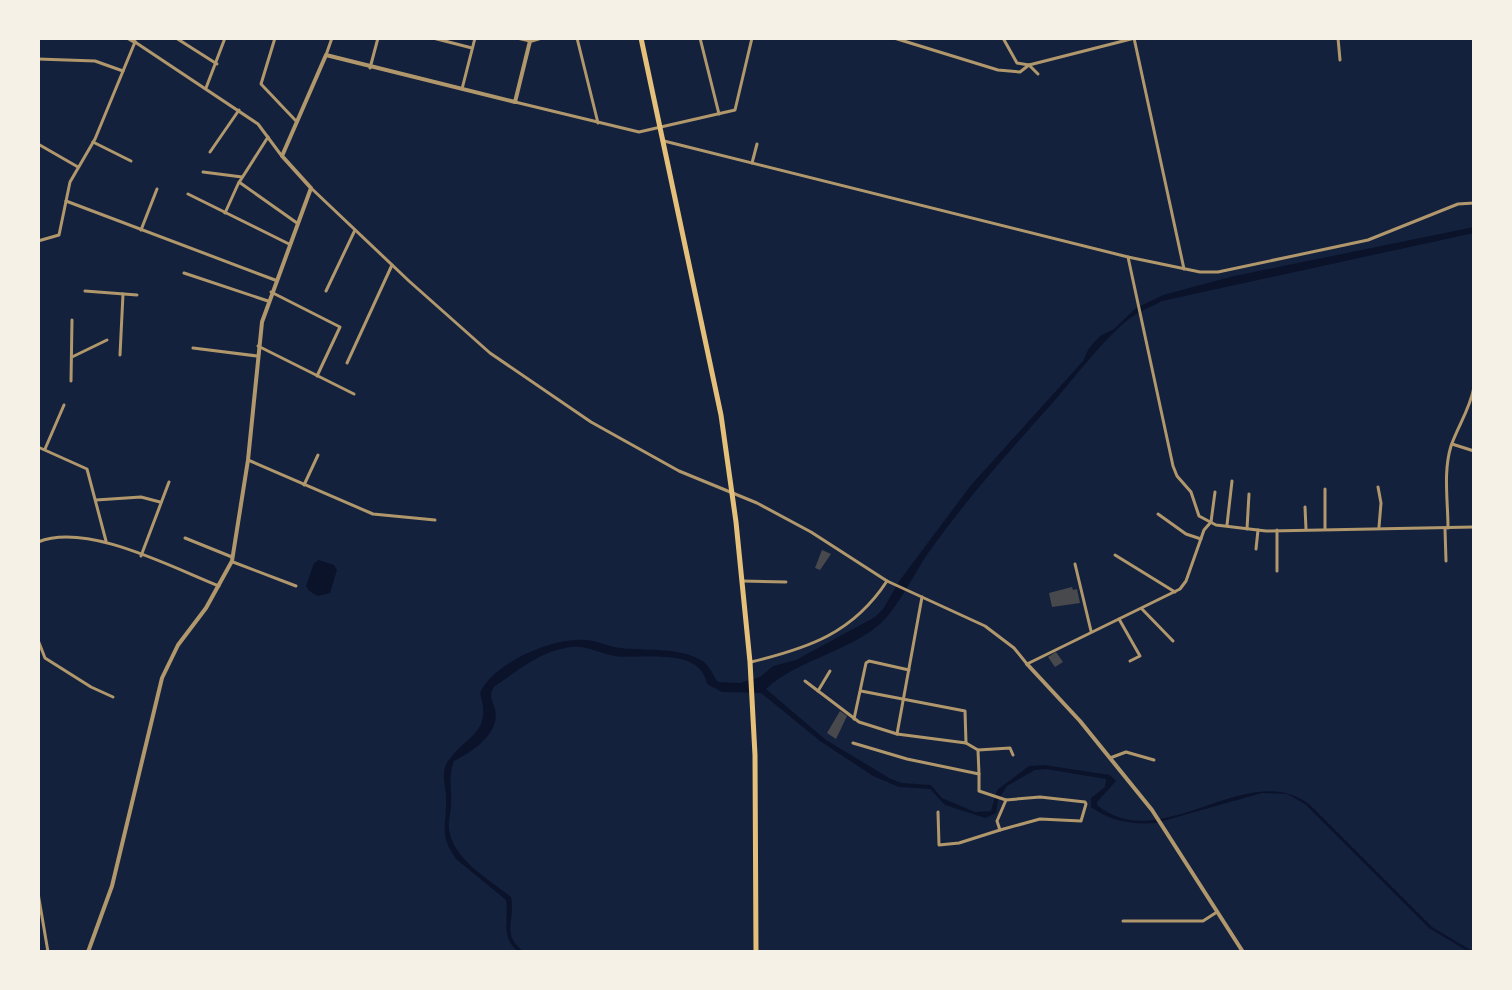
<svg xmlns="http://www.w3.org/2000/svg" width="1512" height="990" viewBox="0 0 1512 990" font-family="'Noto Serif',serif">
	<rect width="100%" height="100%" fill="#14213d"/>
	<!-- water -->
	<g fill="#0b132b">
		<path d="M1474,227v6l-312,68c-8,5 -18,8 -27,14 -27,17 -64,68 -87,93 -41,46 -81,91 -117,141 -17,24 -27,48 -46,70 -30,32 -88,40 -119,70l60,51 65,39 11,4 29,2 11,13 33,14 16,-1 6,-21 32,-24 15,-1 66,10 6,6 -19,21v3c64,53 151,-49 213,0l122,122 42,25h-5l-40,-24 -124,-124 -18,-10 -25,-1 -106,30c-24,2 -46,-2 -65,-16v-9l14,-11 1,-8 -60,-10 -11,1 -28,16 -9,14 -2,13 -11,5 -40,-13 -15,-16 -31,-2 -26,-11 -53,-35 -59,-48 -39,-1 -15,-8c-7,-38 -64,-24 -92,-28 -15,-2 -28,-11 -43,-9 -30,3 -53,23 -77,39 -7,9 -3,13 0,23 6,24 -23,43 -41,52 -6,15 -2,28 -3,44 0,8 -3,15 -2,24 4,31 40,50 62,68 5,24 -11,37 13,55h-6c-18,-16 -9,-31 -12,-52l-50,-41c-18,-26 -9,-33 -10,-60 0,-13 -6,-26 2,-38 19,-27 44,-27 32,-68 13,-30 73,-56 105,-53 12,0 23,7 35,8 26,3 56,-1 79,11 10,4 13,15 19,23l22,1 20,-6 13,-11 23,-6 79,-43 8,-8 17,-29 71,-95 112,-124 6,-13 11,-12 14,-7 22,-21 27,-13 71,-19z"/>
		<path d="M319,560l15,5 3,5 -7,23 -12,3 -9,-5 -3,-5 8,-23z"/>
	</g>
	<!-- building -->
	<g fill="#48494c">
		<path d="M822,550l9,4 -11,16 -5,-2z"/>
		<path d="M1072,587l1,3 4,-1 3,14 -28,4 -3,-14z"/>
		<path d="M1056,652l7,10 -8,5 -7,-10z"/>
		<path d="M840,711l7,5 -11,23 -9,-6z"/>
	</g>
	<g fill="none" stroke-linecap="round" stroke-linejoin="round">
		<!-- minor -->
		<g stroke="#b1986c" stroke-width="3">
			<path d="M176,38l41,26"/>
			<path d="M275,38l-14,46 36,38"/>
			<path d="M433,38l39,10"/>
			<path d="M517,38l13,3 1,-3"/>
			<path d="M577,38l21,85"/>
			<path d="M700,38l19,76"/>
			<path d="M894,38l104,32 22,2 9,-7"/>
			<path d="M1003,38l14,25 12,2 106,-27"/>
			<path d="M1134,38l50,231"/>
			<path d="M1338,38l2,22"/>
			<path d="M326,55l6,-17"/>
			<path d="M38,59l57,2 28,10"/>
			<path d="M1029,65l9,9"/>
			<path d="M370,68l8,-30"/>
			<path d="M206,88l19,-50"/>
			<path d="M462,89l13,-51"/>
			<path d="M515,102l124,30 96,-22 17,-72"/>
			<path d="M664,141l464,116 72,15h18l150,-32 90,-36 16,-1"/>
			<path d="M93,142l38,19"/>
			<path d="M38,144l40,23"/>
			<path d="M210,152l29,-42"/>
			<path d="M752,163l5,-19"/>
			<path d="M203,172l39,5"/>
			<path d="M240,181l28,-44"/>
			<path d="M311,188l98,93 81,72 101,69 88,49 78,32 54,29 76,49 98,45 29,22 13,16 153,-75 6,-8 18,-51 7,-8 4,-30"/>
			<path d="M188,194l101,50"/>
			<path d="M66,201l209,79"/>
			<path d="M225,213l14,-31 58,41"/>
			<path d="M141,230l16,-41"/>
			<path d="M38,241l21,-6 11,-53 25,-43 40,-97 123,82 23,31"/>
			<path d="M1128,257l45,209 4,10 14,16 8,24 17,9 50,6 208,-4"/>
			<path d="M184,273l84,28"/>
			<path d="M85,291l52,4"/>
			<path d="M326,291l29,-61"/>
			<path d="M271,292l69,35 -23,49"/>
			<path d="M258,346l96,48"/>
			<path d="M193,348l64,8"/>
			<path d="M120,355l3,-61"/>
			<path d="M72,357l35,-17"/>
			<path d="M347,363l45,-98"/>
			<path d="M71,381l1,-61"/>
			<path d="M1452,444l22,7"/>
			<path d="M38,447l49,22 19,72"/>
			<path d="M45,449l19,-44"/>
			<path d="M248,460l125,54 62,6"/>
			<path d="M304,485l14,-30"/>
			<path d="M1378,487l3,16 -2,24"/>
			<path d="M1325,489v40"/>
			<path d="M96,500l45,-3 19,5"/>
			<path d="M1305,507l1,22"/>
			<path d="M1158,514l28,20 15,5"/>
			<path d="M1227,525l5,-44"/>
			<path d="M1448,528c0,-27 -5,-56 3,-82 7,-20 19,-37 23,-59"/>
			<path d="M1247,529l2,-35"/>
			<path d="M1445,529l1,32"/>
			<path d="M185,538l47,19"/>
			<path d="M38,542c49,-20 133,25 181,44"/>
			<path d="M1256,549l2,-19"/>
			<path d="M1115,555l60,37"/>
			<path d="M141,556l28,-74"/>
			<path d="M233,562l63,24"/>
			<path d="M1075,564l16,67"/>
			<path d="M1277,571v-41"/>
			<path d="M742,581l44,1"/>
			<path d="M1142,609l31,32"/>
			<path d="M1119,619l21,37 -10,5"/>
			<path d="M38,640l7,18 46,29 22,10"/>
			<path d="M751,662c58,-14 102,-29 136,-81"/>
			<path d="M805,681l54,41 38,12 69,9 -1,-32 -104,-20"/>
			<path d="M818,691l12,-20"/>
			<path d="M854,719l12,-56 3,-2 40,9"/>
			<path d="M897,734l25,-137"/>
			<path d="M853,743l54,16 72,15 -1,-24"/>
			<path d="M966,743l12,7 32,-2 3,7"/>
			<path d="M1110,758l16,-6 28,8"/>
			<path d="M938,812l1,33 20,-2 41,-13 -3,-9 9,-21 -27,-9v-17"/>
			<path d="M1000,830l40,-11 41,2 5,-17 -1,-2 -45,-5 -34,3"/>
			<path d="M38,893l10,59"/>
			<path d="M1123,921h80l14,-9"/>
		</g>
		<!-- tertiary -->
		<g stroke="#b1986c" stroke-width="4">
			<path d="M128,38l7,4"/>
			<path d="M1027,664l53,57 72,89 91,142"/>
			<path d="M88,952l24,-66 50,-208 16,-33 28,-37 26,-47 16,-101 14,-138 49,-134 -29,-32 44,-101 189,47 15,-61 10,-3"/>
		</g>
		<!-- secondary -->
		<path stroke="#e5c07b" stroke-width="5" d="M641,38l80,377 15,107 14,140 5,93 1,197"/>
	</g>
	<!-- border -->
	<rect width="1512" height="990" fill="none" stroke="#f6f1e7" stroke-width="80"/>
</svg>
